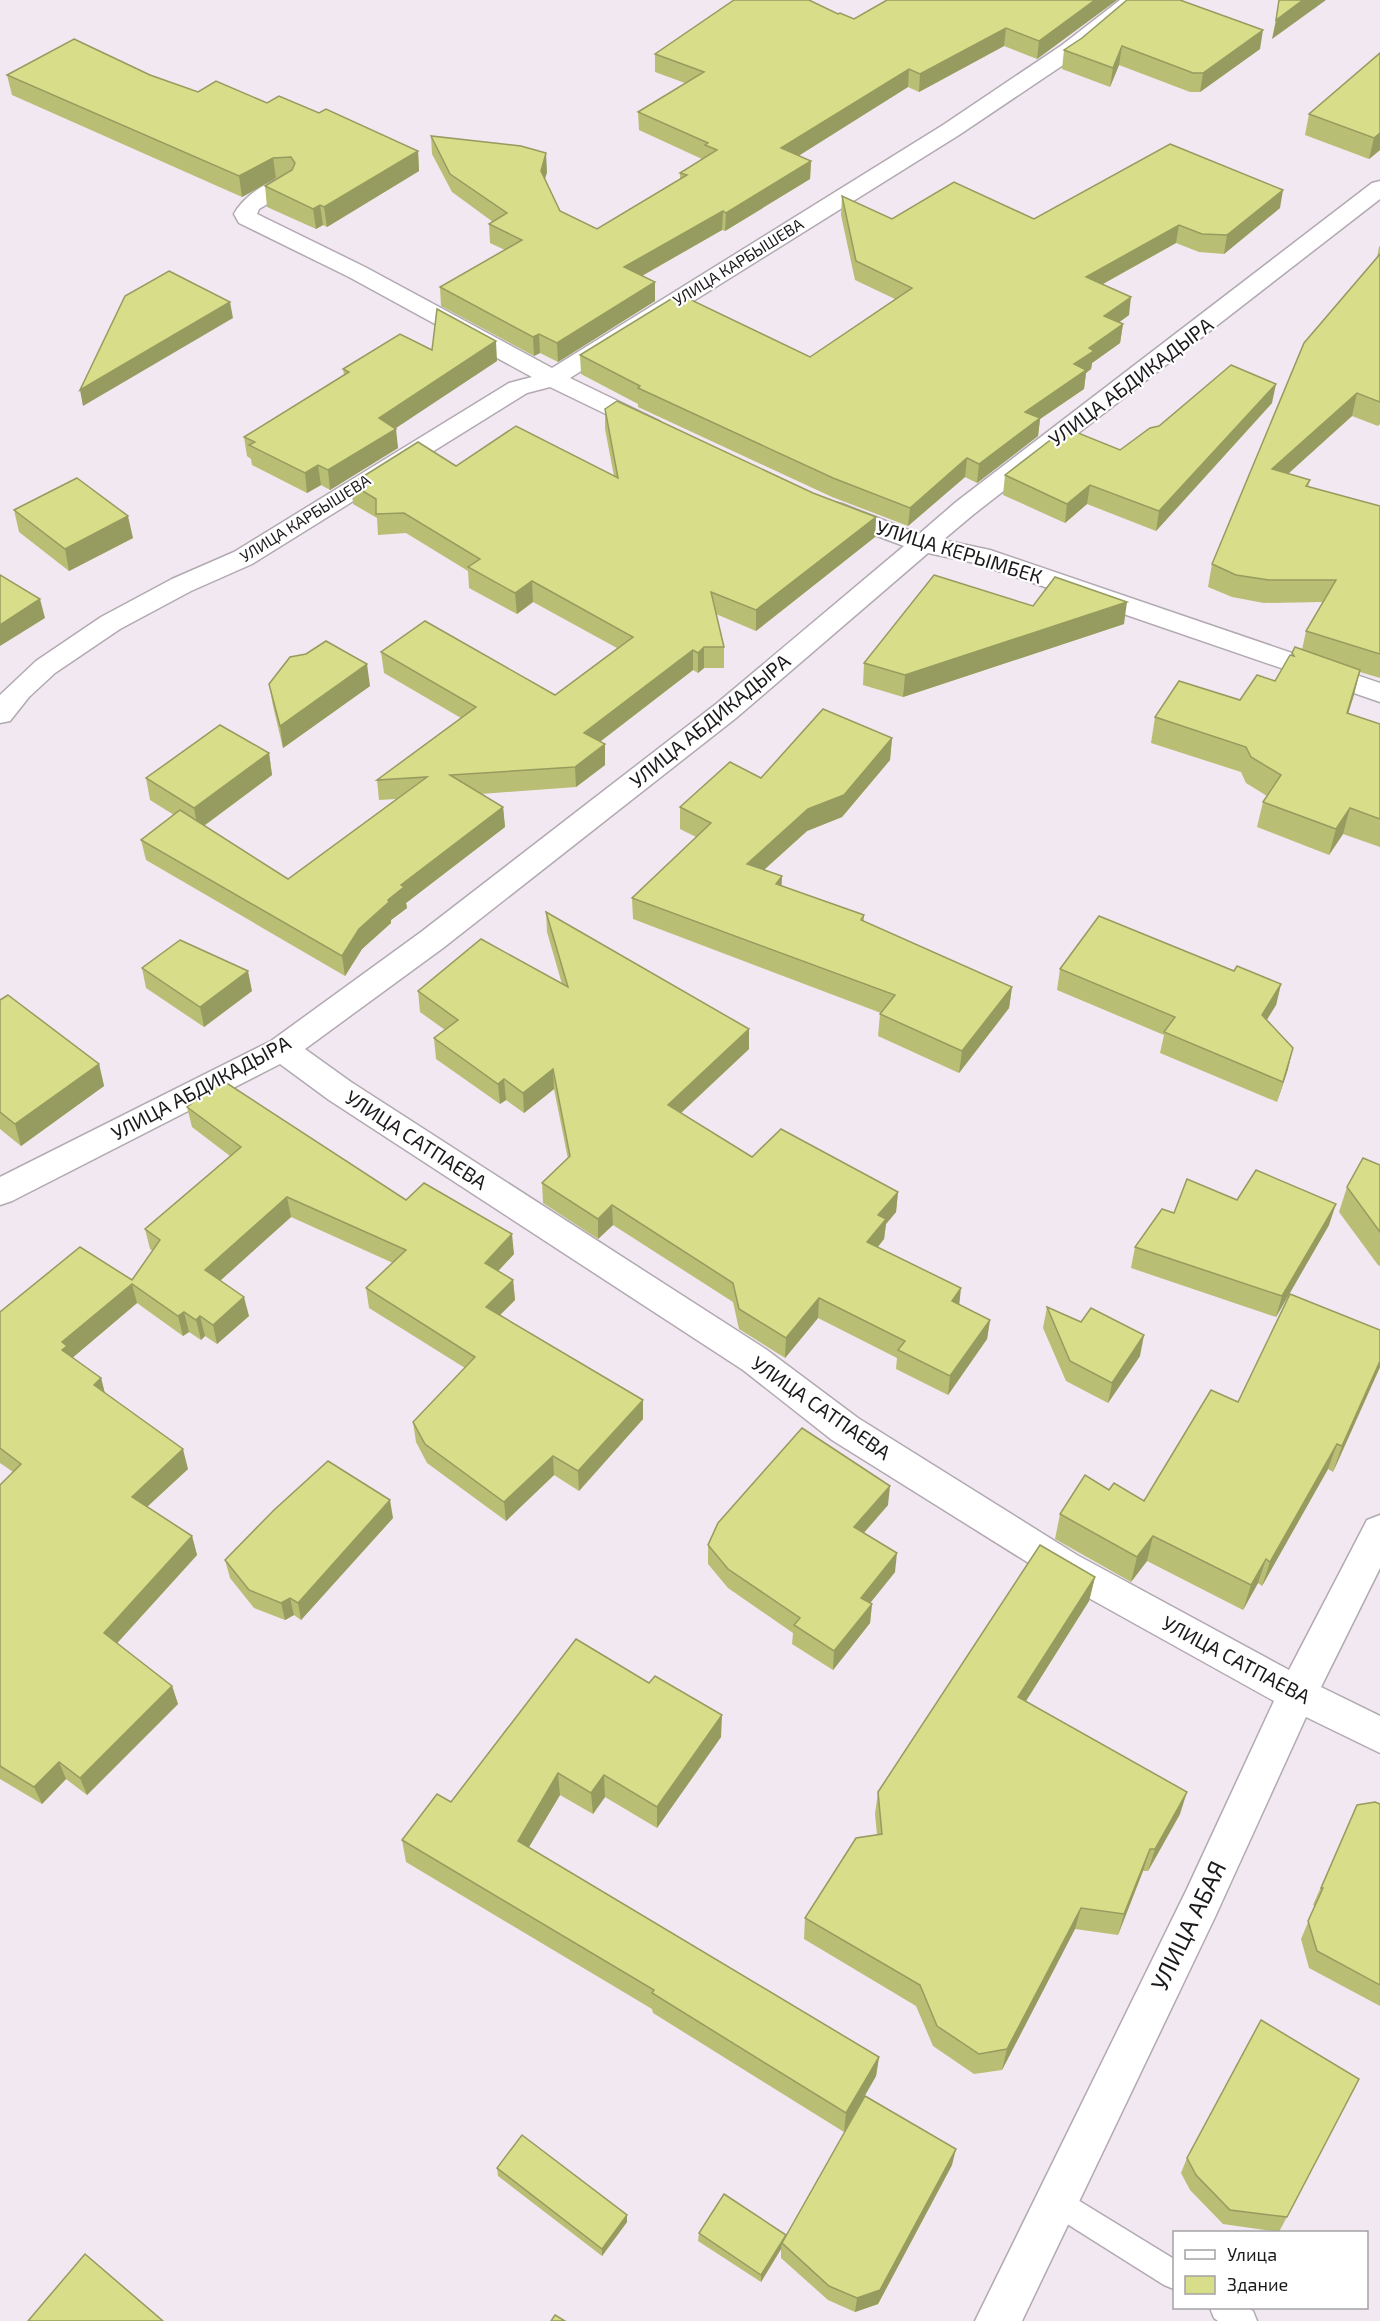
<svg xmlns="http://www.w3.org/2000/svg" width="1380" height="2321" viewBox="0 0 1380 2321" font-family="'Exo 2',sans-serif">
	<rect width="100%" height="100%" fill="#f1e8f1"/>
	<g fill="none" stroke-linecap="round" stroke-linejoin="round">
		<defs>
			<g id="service">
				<path d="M1055,2186l119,73v30l-10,-4 -119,-75 -4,-10 4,-10z"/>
				<path d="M1210,2308h38l5,3 4,10h-39l-4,-3z"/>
			</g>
			<g id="minor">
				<path d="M1120,0h23l-65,55 -119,80 -389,243 89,43 4,5 -4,5 -9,3 -9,-3 -91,-44 -23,6 -275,171 -61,27 -71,38 -65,44 -26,24 -19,24 -10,2v-28l36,-34 65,-44 71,-38 62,-27 275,-169 23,-6 -183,-100 -110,-54 -5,-9c9,-17 39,-40 59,-35l3,5 -3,5 -34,20 -2,5 108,53 187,101 391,-243 119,-80z"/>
				<path d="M1380,181v18l-406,315 -31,26 47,10 390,133v19l-405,-139 -47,-10 -192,165 -293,230 -138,101 46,33 416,268 91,68 219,137 212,115 78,-150 13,-5v53l-59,119 59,29v37l-74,-36 -91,200 -193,404h-47l212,-432 87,-188 -223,-124 -219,-137 -89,-70 -414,-270 -49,-36 -268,137 -12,4v-28l271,-136 150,-109 295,-228 188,-158 -80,-30 -4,-6 4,-6 9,-2 9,2 77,30 37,-32 416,-319z"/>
			</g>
		</defs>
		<!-- service casing -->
		<use href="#service" stroke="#b2a9b2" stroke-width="3"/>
		<!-- minor casing -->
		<use href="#minor" stroke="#b2a9b2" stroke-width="3"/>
		<!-- service -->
		<use href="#service" fill="#fff" fill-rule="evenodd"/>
		<!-- minor -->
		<use href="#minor" fill="#fff" fill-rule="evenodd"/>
	</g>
	<!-- wall -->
	<g fill="#b9be75">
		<path d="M1117,0l-80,59 -33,-13 -85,46 -11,-5 -110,68 13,6 -1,18 -85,52 -3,-1 -80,46 13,25 -97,61 -18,-9 -6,3 -93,-50 -1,-19 65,-37 -15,-7 -1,-19 4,-2 -41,-30 -20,-38 -1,-18 116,36 -2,7 15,32 37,18 83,-50v-6l22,-14 -63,-29 -1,-18 47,-29 -30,-11v-18l183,-40 16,5z"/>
		<path d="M1082,38l178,11 -60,43h-10l-71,-27 -9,22 -48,-18 2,-19z"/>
		<path d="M1380,54v96l-11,9 -64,-24 4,-21z"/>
		<path d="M7,75h143l48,17 69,11 52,10 99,38 1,20 -92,56 -4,-2 -7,4 -49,-22 -2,-21 14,-8h-3l-34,19 -230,-102z"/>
		<path d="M842,196l50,23h142l246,-11 -56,46 -25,-2 -23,-9 -73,41 26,31 -10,7 4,2 -3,19 -28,20 -1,6 -5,4 -2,16 -44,30 -2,17 -61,47 -12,-6 -57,49 -76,-29 -194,-90v-3l-57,-30 -1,-19 230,2 85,-58 -40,-19 -14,-65z"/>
		<path d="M1380,246v178l-2,2 -26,-10 -64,57 22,7 -2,7 72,19v172l-20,-6 -12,42 32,10v123l-37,-13 -14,21 -72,-28 6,-25 4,-6 -21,-13 -5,-11 -90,-29 4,-26 85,-17 35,-19 17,-28 10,-3 4,-19 17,-29 -59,1 -32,-6 -24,-10 4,-23 165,-306 2,-11z"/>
		<path d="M497,361l-102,67 3,20 -68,42 -9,-5 -14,8 -55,-28 -1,-6 -4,-3 -3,-19 100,-62 -1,-6z"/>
		<path d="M1272,403l-116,128 -69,-27 -22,19 -62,-28 2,-20 115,-25z"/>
		<path d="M605,409l208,84 63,24 -1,20 -119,94 -40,-17 8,33v21h-20l-6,5 -5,-3 -93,72 5,2v21l-29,22 -95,7 22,13 2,20 -99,76 1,5 -16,12v3l-29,26 -17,27 -199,-116 -5,-20 33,-25 -24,-15 -4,-22 123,-25 3,22 -68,51 84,53 108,-80 -17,1 -2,-20 84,-62 -77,-45 -3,-21 174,43 62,-47 -84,-46 -16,12 -48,-26 -1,-17 -62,-38 -28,2 -1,-17 -24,-14 -2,-20 105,-18 158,10 -9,-47z"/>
		<path d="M14,510l119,28 -64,33 -50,-39z"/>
		<path d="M1033,606l91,18 -221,73 -40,-12 1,-22z"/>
		<path d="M269,684l101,2 -87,62 -10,-42z"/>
		<path d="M892,738l-2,22 -48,57 -35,14 -43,39 18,6 -1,9 83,30v6l148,66 -3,21 -50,65 -81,-37 2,-22 1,-1 -248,-94 -1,-21 64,-61 -16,-8v-22l81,-29z"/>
		<path d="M546,912l203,137 -68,64 71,44 146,35 -2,20 -10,12 -2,15 -6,8 81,57 31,16 -3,19 -39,56 -52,-26 1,-11 -79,-40 -33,40 -46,-29 -6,-27 -120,-77 -15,14 -55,-36 -1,-20 26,-24 -14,-70 -30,24 -18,-13 -6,4 -64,-45 -2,-21 11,-8 -25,-18 -2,-21 144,-7 -15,-52z"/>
		<path d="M142,968l110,23 -48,36 -58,-39z"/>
		<path d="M1060,969l174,2 47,13 -5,21 -10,15 22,49 -11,33 -117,-49 4,-18 -107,-45z"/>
		<path d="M0,1000l99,64 5,22 -83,60 -21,-17z"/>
		<path d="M187,1107l219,93 108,54 -16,17 15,9 2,20 -15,15 143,85v19l-64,72 -25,-16 -48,46 -79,-58 -11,-21 -3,-20 52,-54 -96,-60 -3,-20 27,-25 -102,-46 -71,63 29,36 -32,28 -12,-8 -4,4 -12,-8 -6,4 -46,-33 -65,55 29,20 4,15 83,76 -41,38 45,29 5,19 -80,88 55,43 6,18 -91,91 -21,-16 -24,25 -42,-25v-294l13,-13 -13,-9v-151l132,-32 21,-29 -3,-2 -5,-20 85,-73 -38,-29z"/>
		<path d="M1380,1165v101l-2,-1 -39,-53 8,-25z"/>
		<path d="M1237,1200l92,25 -53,92 -145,-49 4,-21 39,-34z"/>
		<path d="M1047,1307l93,49 -32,47 -42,-22 -23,-53z"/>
		<path d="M1380,1367l-47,105 -5,-3 -66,117 -4,-3 -15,27 -96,-49 -16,21 -76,-43 5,-25 49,-24 35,11 94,-99z"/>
		<path d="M888,1505l-24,28 31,39 -25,31 2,1 -2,19 -37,47 -41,-26 1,-11 -65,-45 -20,-24v-19z"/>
		<path d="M393,1518l-92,102 -7,-5 -9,5 -31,-12 -24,-30 -5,-18z"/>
		<path d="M1095,1577l-6,24 -63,100 154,113 -32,57h-5l-25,64 -43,-6 -73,141 -28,4 -41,-28 -17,-40 -112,-67 1,-21 72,-83 -2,-21 3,-22z"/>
		<path d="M649,1683l72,54 -64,91 -52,-31 -12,17 -33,-19 -31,52 350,210 -3,19 -32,56 -191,-119 -1,-4 -246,-147 -4,-22 49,-38z"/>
		<path d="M1380,1804v202l-71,-38 -8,-29 14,-33 -2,-1 44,-100z"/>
		<path d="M1359,2079l-80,153 -56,-8 -33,-34 -9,-17 6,-15z"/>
		<path d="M952,2165l-74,139 -23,8 -27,-12 -47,-42v-9l-20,33 -63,-41 1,-8 87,2z"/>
		<path d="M497,2168l130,54 -25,34 -104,-80z"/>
	</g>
	<!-- shaded-wall -->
	<g fill="#969b5f">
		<path d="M1095,0h22l-80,59 2,-18z"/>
		<path d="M1303,0h23l-54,39 4,-19z"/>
		<path d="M1006,28l-2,18 -85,46 1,-18z"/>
		<path d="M1263,30l-3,19 -60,43 3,-19z"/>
		<path d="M1122,46l-3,19 -9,22 3,-19z"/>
		<path d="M909,69l-1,18 -127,80v-19z"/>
		<path d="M1380,133v17l-11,9 5,-21z"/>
		<path d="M418,151l1,20 -92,56 -3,-20z"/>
		<path d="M546,153l1,19 -5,17 -1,-18z"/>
		<path d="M273,158l3,20 -34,19 -3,-21z"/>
		<path d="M811,161l-1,18 -85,52 1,-18z"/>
		<path d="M1283,190l-3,18 -56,46 3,-19z"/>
		<path d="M320,205l3,20 -7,4 -3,-20z"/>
		<path d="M723,211l-1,19 -98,56v-19z"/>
		<path d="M1179,225l-3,18 -93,52 3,-18z"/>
		<path d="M655,282v19l-97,61 -1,-19z"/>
		<path d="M1131,297l-2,18 -27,20 2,-19z"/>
		<path d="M230,302l3,16 -150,88 -3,-16z"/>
		<path d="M1123,324l-3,19 -28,20 -1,6 -5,4 -2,16 -44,30 -2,17 -61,47 2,-19 46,-52 64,-64z"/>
		<path d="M539,334l1,19 -6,3 -1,-19z"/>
		<path d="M496,341l1,20 -116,77 -2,-20z"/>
		<path d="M1276,384l-4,19 -116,128 3,-20z"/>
		<path d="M1357,393l-5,23 -84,76 4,-23z"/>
		<path d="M396,429l2,19 -68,42 -2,-20z"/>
		<path d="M967,458l-2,19 -57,49 2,-18z"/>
		<path d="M318,465l3,20 -14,8 -2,-20z"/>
		<path d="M1090,485l-3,19 -22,19 2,-19z"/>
		<path d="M128,516l5,22 -64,33 -4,-22z"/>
		<path d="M876,517l-1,20 -119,94v-21z"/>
		<path d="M532,581l1,21 -16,12 -2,-21z"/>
		<path d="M40,599l5,19 -45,28v-21z"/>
		<path d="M1127,602l-3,22 -221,73 2,-22z"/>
		<path d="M704,647v21l-6,5v-20z"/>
		<path d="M693,650v20l-108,83 -1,-20z"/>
		<path d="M367,664l3,22 -87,62 -3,-22z"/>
		<path d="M1360,670l-6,25 -14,44 7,-26z"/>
		<path d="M892,738l-2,22 -48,57 -35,14 -61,55 1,-22 61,-55z"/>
		<path d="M605,744v21l-29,22 -1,-20z"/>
		<path d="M269,753l3,22 -74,55 -4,-22z"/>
		<path d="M503,807l2,20 -99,76 1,5 -16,12v3l-29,26 -17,27 -3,-20 17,-27 29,-29 13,-15z"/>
		<path d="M1350,808l-7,26 -14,21 7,-26z"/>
		<path d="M782,876l-1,22 -5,-14z"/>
		<path d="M248,971l4,20 -48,36 -4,-20z"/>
		<path d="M1281,984l-5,21 -19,31 5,-21z"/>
		<path d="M1012,987l-3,21 -50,65 3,-22z"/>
		<path d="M749,1029v20l-81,76v-20z"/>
		<path d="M1293,1048l-5,21 -11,33 6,-20z"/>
		<path d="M99,1064l5,22 -83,60 -6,-22z"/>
		<path d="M553,1069l1,20 -30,24 -1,-20z"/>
		<path d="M504,1079l2,21 -6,4 -2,-20z"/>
		<path d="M898,1192l-2,20 -10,12 -2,15 -18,22 1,-19 11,-27z"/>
		<path d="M287,1197l4,20 -81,73 -5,-20z"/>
		<path d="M1336,1204l-7,21 -53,92 6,-21z"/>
		<path d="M612,1205l1,20 -15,14v-20z"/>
		<path d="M512,1234l2,20 -27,29 -2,-20z"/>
		<path d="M513,1280l2,20 -27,27 -2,-20z"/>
		<path d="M132,1284l5,19 -66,56 -9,-9v-8z"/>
		<path d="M961,1288l-2,19 -7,-6z"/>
		<path d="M244,1297l5,19 -32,28 -4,-19z"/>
		<path d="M819,1298l-1,20 -33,40 1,-20z"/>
		<path d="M184,1312l5,20 -6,4 -5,-20z"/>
		<path d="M200,1316l5,20 -4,4 -5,-20z"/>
		<path d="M990,1320l-3,19 -39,56 2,-19z"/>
		<path d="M1144,1335l-4,21 -32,47 4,-20z"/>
		<path d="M1380,1361v6l-47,105 9,-26z"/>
		<path d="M101,1378l5,20 -12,-13z"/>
		<path d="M643,1400v19l-64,72 -1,-20z"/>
		<path d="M1337,1444l-9,25 -66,117 8,-24z"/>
		<path d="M183,1449l5,20 -51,47 -5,-19z"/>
		<path d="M553,1456l1,19 -48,46 -2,-19z"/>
		<path d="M890,1486l-2,19 -36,41 2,-19z"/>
		<path d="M390,1500l3,18 -92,102 -3,-17z"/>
		<path d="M192,1536l5,19 -87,96 -6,-18z"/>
		<path d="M1153,1536l-6,25 -16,21 6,-25z"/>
		<path d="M897,1553l-2,19 -36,45 2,-19z"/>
		<path d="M1266,1559l-8,24 -15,27 8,-25z"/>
		<path d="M1095,1577l-6,24 -75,119 4,-23z"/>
		<path d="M290,1598l4,17 -9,5 -4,-17z"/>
		<path d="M872,1604l-2,19 -37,47 1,-19z"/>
		<path d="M172,1686l6,18 -91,91 -7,-17z"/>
		<path d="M722,1715l-1,22 -64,91v-21z"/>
		<path d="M59,1762l7,17 -24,25 -8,-17z"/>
		<path d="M558,1773l2,22 -40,67 -2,-21z"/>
		<path d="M604,1775l1,22 -12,17 -2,-21z"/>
		<path d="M1187,1792l-7,22 -32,57 7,-22z"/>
		<path d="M1150,1849l-7,22 -25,64 6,-21z"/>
		<path d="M1081,1908l-6,21 -73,141 5,-21z"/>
		<path d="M879,2057l-3,19 -32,56 2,-19z"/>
		<path d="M956,2149l-4,16 -74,139 -23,8 2,-14z"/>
		<path d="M627,2215v7l-25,34v-7z"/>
		<path d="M786,2235l-4,8 -1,6 -20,33v-7z"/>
	</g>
	<!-- building -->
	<g fill="#d7dd88" stroke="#969b5f" stroke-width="1.5">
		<path d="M734,0h75l29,14 2,-1 14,6 33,-19h208l-56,41 -33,-13 -86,46 -11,-5 -128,79 30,13 -85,52 -3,-2 -99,56 31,15 -98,61 -18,-9 -6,3 -93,-50 82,-47 -33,-16 18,-11 -57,-39 -19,-38 90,10 25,7 -5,18 19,40 37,18 90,-54 -7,-2 37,-23 -12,-5 3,-2 -70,-31 66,-40 -49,-18z"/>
		<path d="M1127,0h53l83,30 -60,43h-10l-71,-27 -9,22 -49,-18 18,-12z"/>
		<path d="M1279,0h24l-27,20z"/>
		<path d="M74,39l76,36 48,17 18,-11 51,22 12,-7 40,17 7,-4 92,42 -94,56 -4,-2 -7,4 -48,-23 27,-16 3,-7 -4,-6 -18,1 -34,18 -232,-101z"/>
		<path d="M1380,53v80l-6,5 -65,-24z"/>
		<path d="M1170,144l113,46 -56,45 -25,-1 -23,-9 -93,52 45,20 -27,19 19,8 -34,24 5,3 -20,13 12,6 -61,42 15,6 -61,46 -12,-6 -57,50 -77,-30 -195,-90 2,-2 -60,-31 99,-61 131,63 102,-69 -56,-27 -14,-65 50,23 62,-37 80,37z"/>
		<path d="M1380,254v148l-23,-9 -85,76 38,11 -4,6 74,20v148l-74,-23 30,-51h-67l-33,-5 -24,-11 92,-221z"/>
		<path d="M169,271l61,31 -150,88 45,-94z"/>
		<path d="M437,309l59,32 -117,77 17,11 -68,41 -10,-5 -13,8 -56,-28 6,-3 -11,-5 105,-65 -6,-3 57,-35 32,16z"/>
		<path d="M1231,365l45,19 -117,127 -69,-26 -23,19 -62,-29 61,-47 54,22 30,-22 9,-2z"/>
		<path d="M617,401l196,92 63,24 -120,93 -45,-18 13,55h-20l-6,6 -5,-3 -109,83 21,11 -30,23 -125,8 53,32 -102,78 3,2 -16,13 1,2 -30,27 -17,27 -201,-116 39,-30 108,69 139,-102 -50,3 99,-73 -95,-55 44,-31 130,74 78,-58 -101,-56 -17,12 -47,-26 12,-8 -76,-46 -28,1v-15l-25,-15 67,-42 38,24 60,-40 102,52 -13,-69z"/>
		<path d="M77,478l51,38 -63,33 -51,-39z"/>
		<path d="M0,575l40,24 -40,26z"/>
		<path d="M934,575l99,31 22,-29 72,25 -222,73 -41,-12z"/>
		<path d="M326,641l41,23 -87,62 -11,-42 21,-27 16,-3z"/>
		<path d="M1295,647l65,23 -13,43 33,11v95l-30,-11 -14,21 -73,-27 18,-27 -30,-18 -5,-10 -91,-30 24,-36 61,19 17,-25 18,6 15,-26 4,1 -2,-3z"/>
		<path d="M823,709l69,29 -48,57 -36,14 -61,55 35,12 -6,8 88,31 -3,5 151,67 -50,64 -82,-37 15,-19 -263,-97 79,-75 -31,-16 50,-45 31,16z"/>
		<path d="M220,725l49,28 -75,55 -48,-30z"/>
		<path d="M546,912l203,117 -81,76 84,52 29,-28 117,63 -20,23 8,4 -19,23 94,46 -9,13 38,19 -40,56 -52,-26 7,-9 -86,-43 -33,40 -47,-29 -6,-26 -121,-78 -14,14 -56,-36 28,-27 -17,-87 -30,24 -19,-14 -6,5 -64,-46 24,-18 -40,-29 63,-52 87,48z"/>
		<path d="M1099,916l135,55 3,-5 44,18 -19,31 31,33 -10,34 -119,-50 11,-15 -115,-48z"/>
		<path d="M180,940l68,31 -48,36 -58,-39z"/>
		<path d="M8,995l91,69 -84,60 -15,-12v-112z"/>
		<path d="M222,1080l184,120 18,-17 88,51 -27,29 28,17 -27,27 157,93 -65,71 -25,-15 -49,46 -79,-58 -12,-22 62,-65 -109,-69 40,-38 -119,-53 -82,73 39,27 -31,28 -13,-9 -4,4 -12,-8 -6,4 -46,-32 -70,58 5,4 -5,4 39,28 -7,7 89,64 -51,48 60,39 -88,97 68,53 -92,92 -21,-16 -25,25 -34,-21v-281l21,-21 -21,-16v-136l80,-65 52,33 28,-40 -15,-11 96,-82 -54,-40z"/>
		<path d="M1363,1158l17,7v67l-33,-45z"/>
		<path d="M1256,1170l80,34 -54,92 -147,-49 27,-38 12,4 13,-34 50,21z"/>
		<path d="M1290,1294l90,36v31l-38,85 -5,-2 -67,118 -4,-3 -15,26 -98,-49 -16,21 -77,-43 25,-39 24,15 5,-7 30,18 67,-111 27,12z"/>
		<path d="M1047,1307l34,15 10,-14 53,27 -32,48 -42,-22z"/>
		<path d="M802,1428l88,58 -36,41 43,26 -36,45 11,6 -38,47 -40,-26 6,-7 -72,-49 -20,-24 10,-22z"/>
		<path d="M328,1461l62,39 -92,103 -8,-5 -9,5 -32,-13 -24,-30 49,-50z"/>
		<path d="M1040,1545l55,32 -77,120 169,95 -32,57h-5l-26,65 -43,-6 -74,141 -28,5 -42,-28 -17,-41 -115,-67 51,-80 26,-4 -4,-42z"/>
		<path d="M576,1639l73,44 6,-7 67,39 -65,92 -53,-32 -13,18 -33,-20 -40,68 361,216 -33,56 -194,-120 2,-3 -252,-150 35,-46 14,8z"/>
		<path d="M1375,1802l5,2v181l-63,-34 -9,-30 15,-33h-2l36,-83z"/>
		<path d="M1261,2020l98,59 -72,138 -57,-7 -34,-35 -9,-17z"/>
		<path d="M865,2096l91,53 -76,141 -23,8 -28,-12 -47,-43z"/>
		<path d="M522,2135l105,80 -25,34 -105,-81z"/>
		<path d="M724,2194l62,41 -25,40 -62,-42z"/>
		<path d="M85,2254l78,67h-135z"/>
		<path d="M555,2315l10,6h-14z"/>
	</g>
	<g text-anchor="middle" stroke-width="4.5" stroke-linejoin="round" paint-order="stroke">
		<!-- far-street labels -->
		<g font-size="16" fill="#1c191c" stroke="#fff">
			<text transform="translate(738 262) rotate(-32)" y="6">УЛИЦА КАРБЫШЕВА</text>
			<text transform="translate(305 518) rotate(-32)" y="6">УЛИЦА КАРБЫШЕВА</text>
		</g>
		<!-- street labels -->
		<g font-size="20" fill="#1c191c" stroke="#fff">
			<text transform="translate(1131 382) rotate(-37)" y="7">УЛИЦА АБДИКАДЫРА</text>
			<text transform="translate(959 552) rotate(17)" y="7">УЛИЦА КЕРЫМБЕК</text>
			<text transform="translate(710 721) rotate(-39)" y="7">УЛИЦА АБДИКАДЫРА</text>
			<text transform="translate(201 1088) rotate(-28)" y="7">УЛИЦА АБДИКАДЫРА</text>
			<text transform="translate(416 1140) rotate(33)" y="7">УЛИЦА САТПАЕВА</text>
			<text transform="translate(821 1408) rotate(35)" y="7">УЛИЦА САТПАЕВА</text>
			<text transform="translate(1236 1660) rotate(28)" y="7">УЛИЦА САТПАЕВА</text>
		</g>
		<!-- near-street labels -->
		<g font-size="24" fill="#1c191c" stroke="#fff">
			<text transform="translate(1189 1926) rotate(-64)" y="8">УЛИЦА АБАЯ</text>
		</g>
	</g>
	<!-- legend -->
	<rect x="1173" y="2231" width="195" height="78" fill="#ffffff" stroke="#a4a3a4" stroke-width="1.5"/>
	<rect x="1185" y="2250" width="30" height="9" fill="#ffffff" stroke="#a4a3a4" stroke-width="1.5"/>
	<text x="1227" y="2261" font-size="18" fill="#1c191c">Улица</text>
	<rect x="1185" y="2276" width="30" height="18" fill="#d7dd88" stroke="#a4a3a4" stroke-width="1.5"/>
	<text x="1227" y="2291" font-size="18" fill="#1c191c">Здание</text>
</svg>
